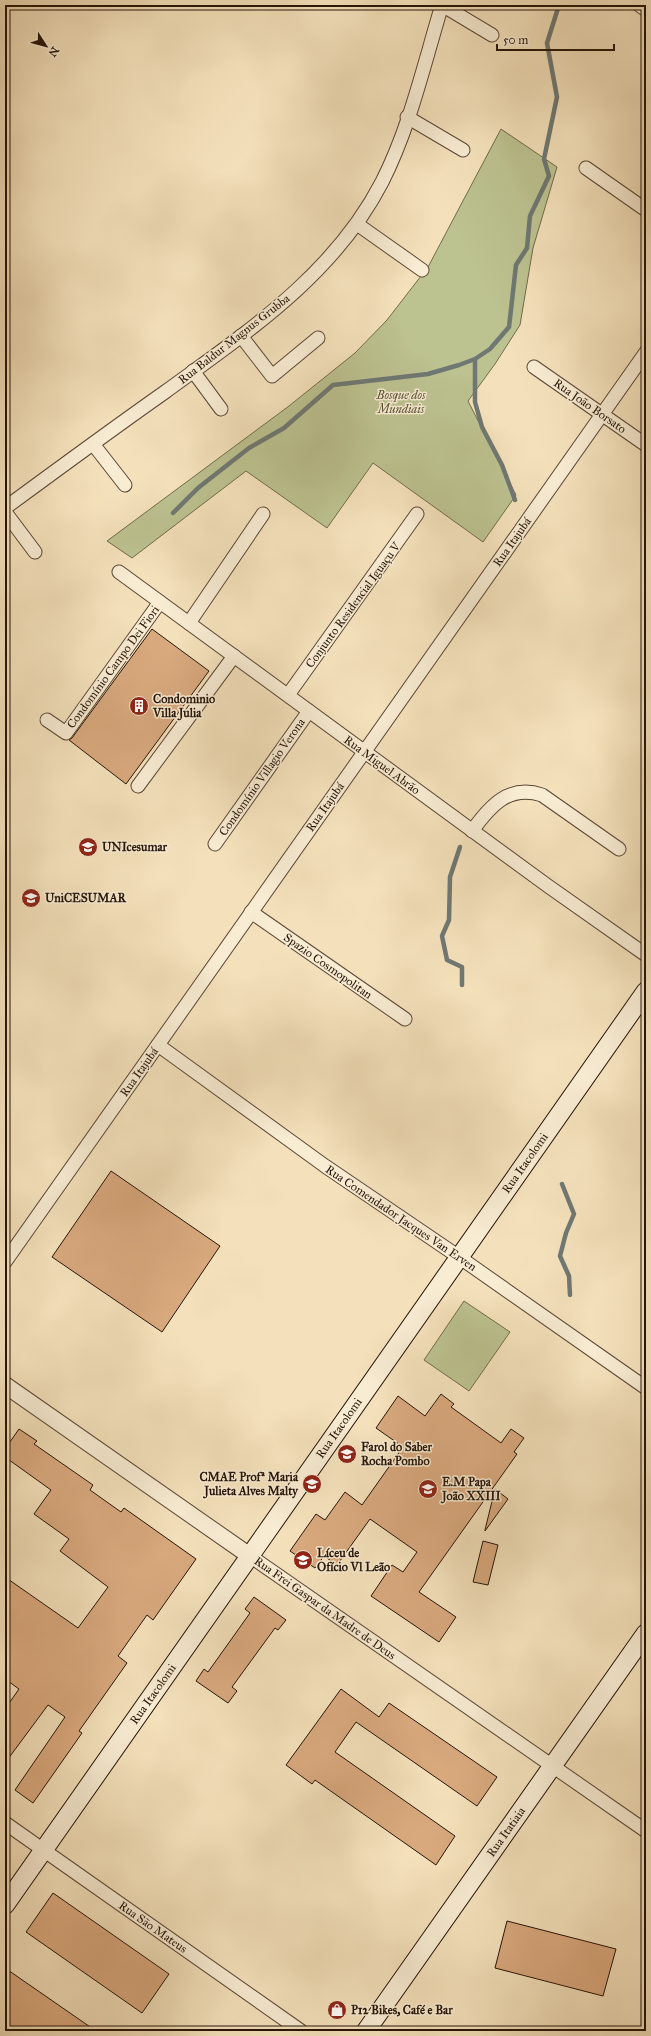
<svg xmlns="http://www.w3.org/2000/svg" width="651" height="2036" viewBox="0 0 651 2036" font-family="'IM FELL Great Primer',serif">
	<rect width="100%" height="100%" fill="#f4e1bb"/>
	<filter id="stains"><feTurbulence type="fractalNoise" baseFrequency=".005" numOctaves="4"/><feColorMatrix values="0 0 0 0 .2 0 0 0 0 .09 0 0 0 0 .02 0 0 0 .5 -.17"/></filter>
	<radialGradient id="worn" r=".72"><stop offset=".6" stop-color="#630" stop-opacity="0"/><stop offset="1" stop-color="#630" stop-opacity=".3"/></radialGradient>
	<!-- green -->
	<g fill="#bcc290" stroke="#716b4c">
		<path d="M501,129l56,38 -24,81 -13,77 -25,39 -27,37 48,94 -33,47 -110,-79 -46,65 -81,-57 -114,87 -25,-17 182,-135 66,-53 32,-33 41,-53z"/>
		<path d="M464,1301l46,31 -41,59 -45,-31z"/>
	</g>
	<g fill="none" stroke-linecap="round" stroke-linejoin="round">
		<!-- stream -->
		<g stroke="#6f7873" stroke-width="4.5">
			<path d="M475,359v43l7,25 20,38 13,35"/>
			<path d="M173,513l25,-25 51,-40 35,-20 49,-43 95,-11 31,-9 16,-6 15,-10 19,-22 7,-62 11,-17 3,-32 19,-40 -5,-17 13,-62 -10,-54 12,-38"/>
			<path d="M460,847l-10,30 -1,43 -7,16 5,24 15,7v18"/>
			<path d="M562,1184l12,30 -8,19 -6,23 9,20 1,19"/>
		</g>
	</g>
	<!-- building -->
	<g fill="#d9a97e" stroke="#261408">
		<path d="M152,629l57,42 -83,113 -57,-44 3,-2z"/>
		<path d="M111,1171l109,75 -58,86 -110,-75z"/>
		<path d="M441,1394l13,10 -3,3 50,36 10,-14 13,9 -10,14 3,2 -98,138 37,25 -17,25 -68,-46 21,-31 11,7 14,-20 -47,-33 -33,46 -13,-9 -9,12 -25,-17 26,-37 9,6 20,-28 17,13 41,-58 -27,-19 22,-32 27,20z"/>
		<path d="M19,1429l18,12 -3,3 59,41 -3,5 31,22 3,-4 72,51 -43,61 -6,-5 -29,41 9,7 -48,68 3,2 -49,70 -18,-13 50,-73 -17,-12 -43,58v-54l14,-20 -14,-10v-102l73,51 30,-41 -48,-36 9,-12 -35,-25 17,-24 -46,-33v-8z"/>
		<path d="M495,1489l13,10 -23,32v-1z"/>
		<path d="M483,1541l15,4 -10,40 -15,-3z"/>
		<path d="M254,1597l32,23 -8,10 -3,-2 -43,59 5,4 -9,12 -32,-22 8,-12 4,3 42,-59 -5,-4z"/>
		<path d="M341,1689l38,28 10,-14 108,74 -20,29 -121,-84 -21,30 120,84 -19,29 -121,-85 -3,4 -26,-19z"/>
		<path d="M53,1893l116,81 -27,39 -116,-81z"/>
		<path d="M507,1921l109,28 -13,47 -108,-28z"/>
		<path d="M5,1968l91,63h-84l-7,-5z"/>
	</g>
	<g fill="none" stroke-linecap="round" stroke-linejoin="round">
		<defs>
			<g id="minor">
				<path d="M442,5l50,30"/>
				<path d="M639,5l7,5"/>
				<path d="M407,117l56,33"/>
				<path d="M586,168l60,42"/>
				<path d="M357,224l65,46"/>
				<path d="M241,336l31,40 46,-38"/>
				<path d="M534,367l112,78"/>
				<path d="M193,371l28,38"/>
				<path d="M93,444l32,41"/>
				<path d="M5,508c53,-39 106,-78 160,-116 82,-60 169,-117 217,-210 28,-55 42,-118 60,-177"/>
				<path d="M5,512l30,40"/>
				<path d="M119,572l429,314 98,69"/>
				<path d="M189,623l74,-109"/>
				<path d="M288,695l129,-181"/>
				<path d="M47,720l19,13 94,-131"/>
				<path d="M138,786l96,-130"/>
				<path d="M472,831c18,-25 37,-47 70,-36l77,54"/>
				<path d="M215,844l94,-133"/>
				<path d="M251,912l154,107"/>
				<path d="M158,1045l167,121 134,91 187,131"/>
				<path d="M5,1262l641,-910"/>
				<path d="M250,1556l396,275"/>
				<path d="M5,1823l296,208"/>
			</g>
			<path id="tertiary" d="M5,1385l245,171"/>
			<g id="secondary">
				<path d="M5,1905l641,-914"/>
				<path d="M366,2031l280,-398"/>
			</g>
		</defs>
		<!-- minor casing -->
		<use href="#minor" stroke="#5a4735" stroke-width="15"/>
		<!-- tertiary casing -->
		<use href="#tertiary" stroke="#5a4735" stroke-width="18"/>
		<!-- secondary casing -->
		<use href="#secondary" stroke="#261408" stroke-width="20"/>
		<!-- minor -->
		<use href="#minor" stroke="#f8ecd3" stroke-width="13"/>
		<!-- tertiary -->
		<use href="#tertiary" stroke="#f8ecd3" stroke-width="16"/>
		<!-- secondary -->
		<use href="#secondary" stroke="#f8ecd3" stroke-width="18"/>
	</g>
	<!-- icons -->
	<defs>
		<symbol id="building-disc" viewBox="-11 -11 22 22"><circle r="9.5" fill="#8f2418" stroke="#f8ecd3"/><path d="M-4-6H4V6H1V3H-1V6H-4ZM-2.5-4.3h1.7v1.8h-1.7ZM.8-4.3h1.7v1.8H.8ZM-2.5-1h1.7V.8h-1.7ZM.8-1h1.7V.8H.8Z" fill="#fff"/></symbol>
		<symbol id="school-disc" viewBox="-11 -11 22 22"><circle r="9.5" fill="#8f2418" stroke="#f8ecd3"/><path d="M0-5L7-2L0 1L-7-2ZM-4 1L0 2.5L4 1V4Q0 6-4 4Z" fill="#fff"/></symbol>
		<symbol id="university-disc" viewBox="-11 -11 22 22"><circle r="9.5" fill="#8f2418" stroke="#f8ecd3"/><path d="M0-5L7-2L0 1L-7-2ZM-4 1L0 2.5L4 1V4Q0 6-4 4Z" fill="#fff"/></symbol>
		<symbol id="shop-disc" viewBox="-11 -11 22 22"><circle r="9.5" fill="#8f2418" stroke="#f8ecd3"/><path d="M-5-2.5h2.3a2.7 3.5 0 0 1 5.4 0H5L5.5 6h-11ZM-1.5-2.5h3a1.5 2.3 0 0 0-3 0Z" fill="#fff"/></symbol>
	</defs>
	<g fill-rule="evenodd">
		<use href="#building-disc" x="128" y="695" width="22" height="22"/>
		<use href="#school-disc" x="77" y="836" width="22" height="22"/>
		<use href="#university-disc" x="20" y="887" width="22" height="22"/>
		<use href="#school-disc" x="336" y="1443" width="22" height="22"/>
		<use href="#school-disc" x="301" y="1473" width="22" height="22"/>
		<use href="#school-disc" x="417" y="1478" width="22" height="22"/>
		<use href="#school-disc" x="292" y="1549" width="22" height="22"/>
		<use href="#shop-disc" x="326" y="1999" width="22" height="22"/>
	</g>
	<g text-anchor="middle" stroke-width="3" stroke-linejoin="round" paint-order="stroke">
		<!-- street labels -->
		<g font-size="12" fill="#261408" stroke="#f8ecd3">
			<text transform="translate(234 339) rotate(-38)" y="4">Rua Baldur Magnus Grubba</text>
			<text transform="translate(590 406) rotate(35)" y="4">Rua João Borsato</text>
			<text transform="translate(512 542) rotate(-55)" y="4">Rua Itajubá</text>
			<text transform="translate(353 605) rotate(-54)" y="4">Conjunto Residencial Iguaçu V</text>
			<text transform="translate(113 667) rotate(-54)" y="4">Condomínio Campo Dei Fiori</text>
			<text transform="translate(382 765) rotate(36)" y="4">Rua Miguel Abrão</text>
			<text transform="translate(262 777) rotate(-55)" y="4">Condomínio Villagio Verona</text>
			<text transform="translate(325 807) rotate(-55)" y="4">Rua Itajubá</text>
			<text transform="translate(328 966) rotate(35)" y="4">Spazio Cosmopolitan</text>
			<text transform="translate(139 1072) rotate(-55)" y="4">Rua Itajubá</text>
			<text transform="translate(525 1163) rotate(-55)" y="4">Rua Itacolomi</text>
			<text transform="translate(401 1218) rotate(34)" y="4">Rua Comendador Jacques Van Erven</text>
			<text transform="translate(339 1428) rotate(-55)" y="4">Rua Itacolomi</text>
			<text transform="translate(325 1608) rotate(35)" y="4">Rua Frei Gaspar da Madre de Deus</text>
			<text transform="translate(153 1694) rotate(-55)" y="4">Rua Itacolomi</text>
			<text transform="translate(506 1832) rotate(-55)" y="4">Rua Itatiaia</text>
			<text transform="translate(153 1927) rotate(35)" y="4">Rua São Mateus</text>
		</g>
		<!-- park labels -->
		<g font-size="12" font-style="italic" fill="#5a5138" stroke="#f8ecd3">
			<text x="401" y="399">Bosque dos<tspan x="401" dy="14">Mundiais</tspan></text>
		</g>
		<!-- poi labels -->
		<g font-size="12" font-weight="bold" fill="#261408" stroke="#f8ecd3" text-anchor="start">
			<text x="153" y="703">Condominio<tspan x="153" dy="14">Villa Julia</tspan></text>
			<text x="102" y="851">UNIcesumar</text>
			<text x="45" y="902">UniCESUMAR</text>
			<text x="361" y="1451">Farol do Saber<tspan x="361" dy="14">Rocha Pombo</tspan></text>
			<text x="298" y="1481" text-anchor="end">CMAE Profª Maria<tspan x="298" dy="14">Julieta Alves Malty</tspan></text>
			<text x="442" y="1486">E.M Papa<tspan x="442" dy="14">João XXIII</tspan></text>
			<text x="317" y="1557">Líceu de<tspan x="317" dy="14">Ofício Vl Leão</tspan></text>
			<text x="351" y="2014">P12 Bikes, Café e Bar</text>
		</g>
	</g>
	<!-- margin -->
	<rect width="651" height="2036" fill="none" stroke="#f4e1bb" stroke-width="20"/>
	<rect x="6" y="6" width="639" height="2024" fill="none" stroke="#261408" stroke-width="2"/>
	<rect x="10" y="10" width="631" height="2016" fill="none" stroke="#261408"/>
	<!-- north arrow -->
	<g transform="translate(46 46) rotate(126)" stroke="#f8ecd3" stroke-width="3" paint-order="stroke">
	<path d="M0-3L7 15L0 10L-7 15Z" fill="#261408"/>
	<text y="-6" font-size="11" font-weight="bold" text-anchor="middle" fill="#261408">N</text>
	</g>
	<!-- scale -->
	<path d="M497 44v6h117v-6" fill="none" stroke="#261408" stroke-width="2"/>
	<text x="503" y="44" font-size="12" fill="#261408" stroke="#f8ecd3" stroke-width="3" paint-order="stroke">50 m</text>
	<rect width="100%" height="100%" filter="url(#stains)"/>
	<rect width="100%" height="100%" fill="url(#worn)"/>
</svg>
